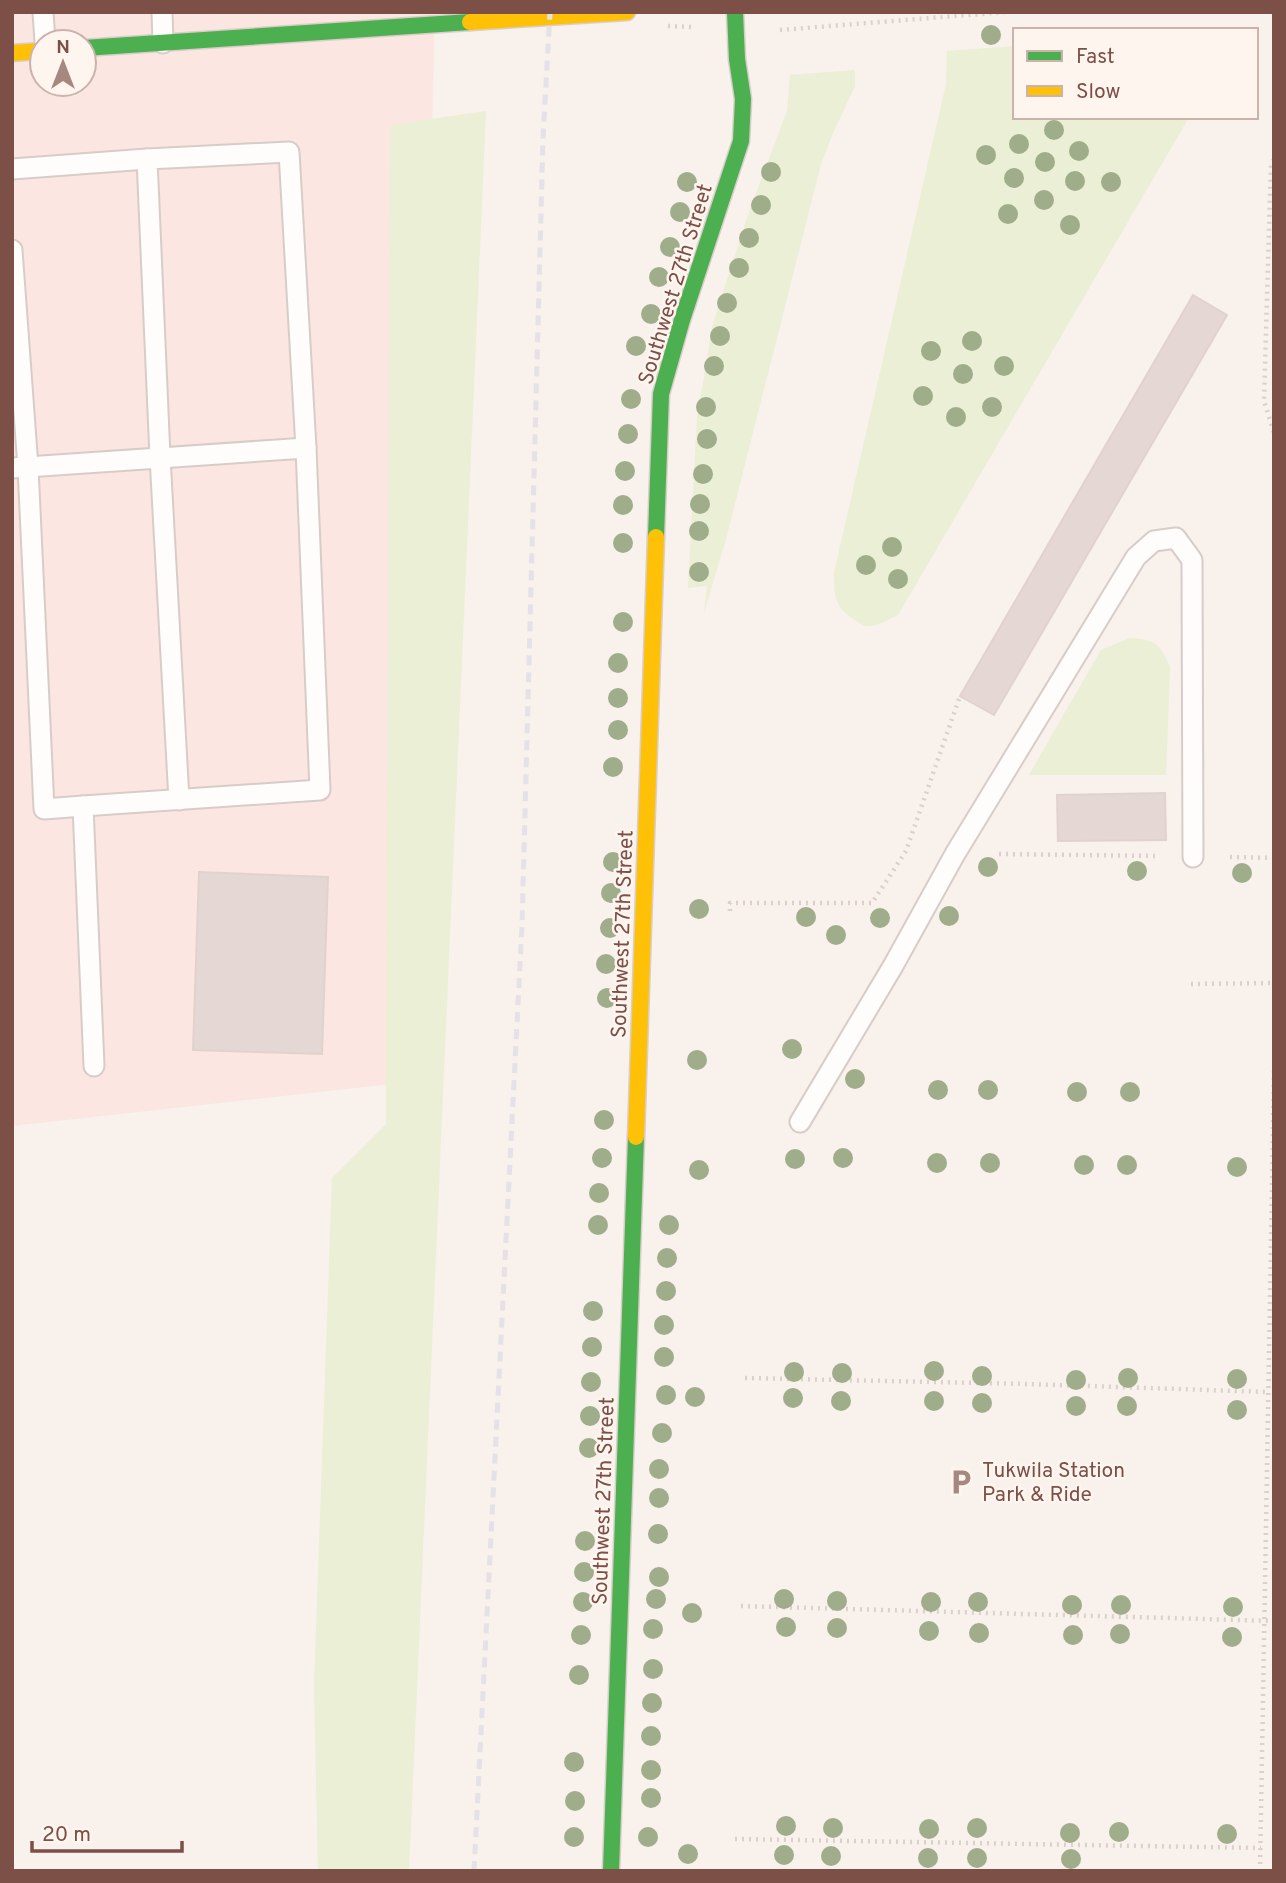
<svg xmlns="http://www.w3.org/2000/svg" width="1286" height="1883" viewBox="0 0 1286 1883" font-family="Overpass,sans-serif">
	<rect width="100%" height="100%" fill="#f8f1ec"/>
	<!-- commercial -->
	<path fill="#fce6e2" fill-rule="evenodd" d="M12,12h423l-26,1070 -397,44zM42,42h42v42h-42z"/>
	<!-- green -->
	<g fill="#eaefd5">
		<path d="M1015,46v71h173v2l-290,496c-9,4 -21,12 -32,11 -4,-1 -10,-5 -14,-8 -18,-12 -18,-25 -18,-45l112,-489 1,-33z"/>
		<path d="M855,70v16l-22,47 -12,31 -95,375 -22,74 3,-27 -19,2 9,-171 16,-94 37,-114 37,-98 3,-36z"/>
		<path d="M486,111l-77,1760h-91l-4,-185 18,-508 54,-54 4,-999z"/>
		<path d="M1130,638c25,2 30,5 40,29l-4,108h-137l72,-125z"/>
	</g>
	<!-- building -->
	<g fill="#e5d7d3" stroke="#e2d2cd" stroke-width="2">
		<path d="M1193,295l34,20 -233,400 -34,-19z"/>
		<path d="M1165,793l1,47 -108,1 -1,-46z"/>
		<path d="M199,872l129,5 -6,177 -129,-4z"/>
	</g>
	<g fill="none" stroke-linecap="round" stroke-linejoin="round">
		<defs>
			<g id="lane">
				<path d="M43,12l2,30"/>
				<path d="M162,12l1,31"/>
				<path d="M12,169l135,-10"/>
				<path d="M12,250l16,217 16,342 39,-3"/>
				<path d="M12,468l294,-20 14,342 -237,16 11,260"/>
				<path d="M179,800l-19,-343 -13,-298 142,-7 17,296"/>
				<path d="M800,1122l93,-156 62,-112 181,-297 18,-16 22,-3 16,22 1,297"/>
			</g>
			<g id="fast">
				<path d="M84,48l386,-26"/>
				<path d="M656,537l5,-143 21,-74 59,-179 2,-42 -6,-40 -2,-47"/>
				<path d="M611,1871l25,-734"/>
			</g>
			<g id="slow">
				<path d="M470,22l157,-10"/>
				<path d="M12,53l30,-2"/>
				<path d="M636,1137l20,-600"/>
			</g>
		</defs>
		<!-- lane casing -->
		<use href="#lane" stroke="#d8ccc8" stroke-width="23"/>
		<!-- fast casing -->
		<use href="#fast" stroke="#d9ceca" stroke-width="19"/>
		<!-- slow casing -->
		<use href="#slow" stroke="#d9ceca" stroke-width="19"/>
		<!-- path -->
		<g stroke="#dcd0cd" stroke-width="4.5" stroke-dasharray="2 5" stroke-linecap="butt">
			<path d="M668,26l23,1"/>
			<path d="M780,30l226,-18"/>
			<path d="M1274,160l-3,3 -7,238 10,32"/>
			<path d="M999,854l159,2"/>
			<path d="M1230,857l44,1"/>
			<path d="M730,911v-8h142l34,-52 54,-155"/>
			<path d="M1191,984l83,-1"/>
			<path d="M745,1378l282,6 241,8"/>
			<path d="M741,1606l533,15"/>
			<path d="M735,1839l526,9"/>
			<path d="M1260,1871l14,-802"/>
		</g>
		<!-- lane -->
		<use href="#lane" stroke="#fefdfc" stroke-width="19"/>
		<!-- fast -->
		<use href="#fast" stroke="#4caf50" stroke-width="16"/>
		<!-- slow -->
		<use href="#slow" stroke="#ffc107" stroke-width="16"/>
		<!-- rail -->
		<path stroke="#e4e2e6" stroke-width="5" stroke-dasharray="10 7" stroke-linecap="butt" d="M474,1871l48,-946 21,-787 7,-126"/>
	</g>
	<!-- trees -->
	<g fill="#a0ad8a">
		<circle cx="991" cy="35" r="10"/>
		<circle cx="1054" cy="130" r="10"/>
		<circle cx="1019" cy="144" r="10"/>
		<circle cx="1079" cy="151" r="10"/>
		<circle cx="986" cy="155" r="10"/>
		<circle cx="1045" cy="162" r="10"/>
		<circle cx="771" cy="172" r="10"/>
		<circle cx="1014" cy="178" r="10"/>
		<circle cx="1075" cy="181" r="10"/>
		<circle cx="687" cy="182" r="10"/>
		<circle cx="1111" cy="182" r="10"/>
		<circle cx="1044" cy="200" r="10"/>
		<circle cx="761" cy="205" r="10"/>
		<circle cx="680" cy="212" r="10"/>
		<circle cx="1008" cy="214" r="10"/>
		<circle cx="1070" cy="225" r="10"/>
		<circle cx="749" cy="238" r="10"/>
		<circle cx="670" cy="247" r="10"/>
		<circle cx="739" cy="268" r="10"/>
		<circle cx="659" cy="277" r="10"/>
		<circle cx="727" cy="303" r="10"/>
		<circle cx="651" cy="314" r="10"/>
		<circle cx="720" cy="336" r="10"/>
		<circle cx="972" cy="341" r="10"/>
		<circle cx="636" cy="346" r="10"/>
		<circle cx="931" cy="351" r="10"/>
		<circle cx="714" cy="366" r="10"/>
		<circle cx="1004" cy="366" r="10"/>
		<circle cx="963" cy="374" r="10"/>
		<circle cx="923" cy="396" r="10"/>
		<circle cx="631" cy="399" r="10"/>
		<circle cx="706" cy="407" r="10"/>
		<circle cx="992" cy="407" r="10"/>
		<circle cx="956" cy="417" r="10"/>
		<circle cx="628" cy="434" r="10"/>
		<circle cx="707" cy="439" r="10"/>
		<circle cx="625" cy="471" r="10"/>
		<circle cx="703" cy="474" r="10"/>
		<circle cx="700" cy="504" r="10"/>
		<circle cx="623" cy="505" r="10"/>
		<circle cx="699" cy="531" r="10"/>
		<circle cx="623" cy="543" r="10"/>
		<circle cx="892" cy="547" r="10"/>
		<circle cx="866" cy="565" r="10"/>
		<circle cx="699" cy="572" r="10"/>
		<circle cx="898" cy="579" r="10"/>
		<circle cx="623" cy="622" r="10"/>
		<circle cx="618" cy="663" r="10"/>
		<circle cx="618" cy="698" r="10"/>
		<circle cx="618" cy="730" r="10"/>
		<circle cx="613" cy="767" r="10"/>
		<circle cx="613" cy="862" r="10"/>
		<circle cx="988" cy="867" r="10"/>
		<circle cx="1137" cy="871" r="10"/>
		<circle cx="1242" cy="873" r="10"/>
		<circle cx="611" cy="893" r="10"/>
		<circle cx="699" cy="909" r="10"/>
		<circle cx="949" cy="916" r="10"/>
		<circle cx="806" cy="917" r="10"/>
		<circle cx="880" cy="918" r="10"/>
		<circle cx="610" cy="928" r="10"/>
		<circle cx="836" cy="935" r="10"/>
		<circle cx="606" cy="964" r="10"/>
		<circle cx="607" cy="998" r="10"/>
		<circle cx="792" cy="1049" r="10"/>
		<circle cx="697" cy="1060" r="10"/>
		<circle cx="855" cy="1079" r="10"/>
		<circle cx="938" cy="1090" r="10"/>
		<circle cx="988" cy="1090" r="10"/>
		<circle cx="1077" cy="1092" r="10"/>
		<circle cx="1130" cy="1092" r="10"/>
		<circle cx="604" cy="1120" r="10"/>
		<circle cx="602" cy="1158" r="10"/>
		<circle cx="843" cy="1158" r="10"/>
		<circle cx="795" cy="1159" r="10"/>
		<circle cx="937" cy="1163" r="10"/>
		<circle cx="990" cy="1163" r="10"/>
		<circle cx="1084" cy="1165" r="10"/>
		<circle cx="1127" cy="1165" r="10"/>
		<circle cx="1237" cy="1167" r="10"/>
		<circle cx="699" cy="1170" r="10"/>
		<circle cx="599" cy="1193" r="10"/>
		<circle cx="598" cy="1225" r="10"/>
		<circle cx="669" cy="1225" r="10"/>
		<circle cx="667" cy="1258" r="10"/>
		<circle cx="666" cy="1291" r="10"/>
		<circle cx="593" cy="1311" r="10"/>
		<circle cx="664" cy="1325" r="10"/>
		<circle cx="592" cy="1347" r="10"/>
		<circle cx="664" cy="1357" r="10"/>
		<circle cx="934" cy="1371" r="10"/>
		<circle cx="794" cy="1372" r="10"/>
		<circle cx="842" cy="1373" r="10"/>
		<circle cx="982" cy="1376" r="10"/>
		<circle cx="1128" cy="1378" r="10"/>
		<circle cx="1237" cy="1379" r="10"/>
		<circle cx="1076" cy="1380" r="10"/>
		<circle cx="591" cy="1382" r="10"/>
		<circle cx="666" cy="1395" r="10"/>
		<circle cx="695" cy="1397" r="10"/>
		<circle cx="793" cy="1398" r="10"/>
		<circle cx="841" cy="1401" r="10"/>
		<circle cx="934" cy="1401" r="10"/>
		<circle cx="982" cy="1403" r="10"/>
		<circle cx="1076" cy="1406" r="10"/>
		<circle cx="1127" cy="1406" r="10"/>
		<circle cx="1237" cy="1410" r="10"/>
		<circle cx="590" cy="1416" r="10"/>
		<circle cx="662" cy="1433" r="10"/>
		<circle cx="589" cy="1448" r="10"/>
		<circle cx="659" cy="1469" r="10"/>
		<circle cx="659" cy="1498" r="10"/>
		<circle cx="658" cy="1534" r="10"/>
		<circle cx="585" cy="1541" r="10"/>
		<circle cx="584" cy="1572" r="10"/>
		<circle cx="659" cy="1577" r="10"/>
		<circle cx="656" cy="1599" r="10"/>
		<circle cx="784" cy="1599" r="10"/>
		<circle cx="837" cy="1601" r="10"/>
		<circle cx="583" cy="1602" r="10"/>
		<circle cx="931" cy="1602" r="10"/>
		<circle cx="978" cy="1602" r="10"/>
		<circle cx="1072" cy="1605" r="10"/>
		<circle cx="1121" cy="1605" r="10"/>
		<circle cx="1233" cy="1607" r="10"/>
		<circle cx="692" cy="1613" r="10"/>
		<circle cx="786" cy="1627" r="10"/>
		<circle cx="837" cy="1628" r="10"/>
		<circle cx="653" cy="1629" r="10"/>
		<circle cx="929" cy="1631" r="10"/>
		<circle cx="979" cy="1633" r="10"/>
		<circle cx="1120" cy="1634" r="10"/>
		<circle cx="581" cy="1635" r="10"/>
		<circle cx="1073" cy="1635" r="10"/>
		<circle cx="1232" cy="1637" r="10"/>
		<circle cx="653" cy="1669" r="10"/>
		<circle cx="579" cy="1675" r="10"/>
		<circle cx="652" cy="1703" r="10"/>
		<circle cx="651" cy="1736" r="10"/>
		<circle cx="574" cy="1762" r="10"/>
		<circle cx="651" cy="1770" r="10"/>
		<circle cx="651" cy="1798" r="10"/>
		<circle cx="575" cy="1801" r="10"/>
		<circle cx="786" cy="1826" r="10"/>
		<circle cx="833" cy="1828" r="10"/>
		<circle cx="977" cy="1828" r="10"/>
		<circle cx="929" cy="1829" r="10"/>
		<circle cx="1119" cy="1832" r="10"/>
		<circle cx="1070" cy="1833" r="10"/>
		<circle cx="1227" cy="1834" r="10"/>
		<circle cx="574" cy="1837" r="10"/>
		<circle cx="648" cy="1837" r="10"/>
		<circle cx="688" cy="1854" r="10"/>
		<circle cx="784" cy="1855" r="10"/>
		<circle cx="831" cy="1856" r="10"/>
		<circle cx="928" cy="1858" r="10"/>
		<circle cx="977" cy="1858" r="10"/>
		<circle cx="1071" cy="1859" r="10"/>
	</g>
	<!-- icons -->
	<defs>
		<symbol id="parking-bare" viewBox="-9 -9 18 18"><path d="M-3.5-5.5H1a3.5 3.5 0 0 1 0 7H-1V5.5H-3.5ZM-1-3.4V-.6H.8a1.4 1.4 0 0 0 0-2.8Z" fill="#a78881" stroke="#fff5ef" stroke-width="2.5" paint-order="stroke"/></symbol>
	</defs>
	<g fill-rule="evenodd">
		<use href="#parking-bare" x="942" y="1463" width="38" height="38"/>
	</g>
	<g text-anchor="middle" stroke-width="5" stroke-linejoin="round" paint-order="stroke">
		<!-- street labels -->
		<g font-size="21" fill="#7c4f47" stroke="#fff5ef">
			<text transform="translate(675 284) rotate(-73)" y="7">Southwest 27th Street</text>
			<text transform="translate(622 934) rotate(-88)" y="7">Southwest 27th Street</text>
			<text transform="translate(603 1501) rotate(-88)" y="7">Southwest 27th Street</text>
		</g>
		<!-- poi labels -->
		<g font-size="21" fill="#7c4f47" stroke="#fff5ef" text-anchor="start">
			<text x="982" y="1477">Tukwila Station<tspan x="982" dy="24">Park &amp; Ride</tspan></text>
		</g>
	</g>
	<!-- border -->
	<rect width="1286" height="1883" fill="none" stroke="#7c4f47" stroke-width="28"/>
	<!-- legend -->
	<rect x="1013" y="28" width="245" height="91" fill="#fff5ef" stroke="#cbb3ac" stroke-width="2"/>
	<rect x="1027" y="51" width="35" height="10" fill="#4caf50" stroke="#cbb3ac" stroke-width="2"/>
	<text x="1076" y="63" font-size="21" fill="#7c4f47">Fast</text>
	<rect x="1027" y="86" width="35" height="10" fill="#ffc107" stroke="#cbb3ac" stroke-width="2"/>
	<text x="1076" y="98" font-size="21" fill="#7c4f47">Slow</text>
	<!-- north arrow -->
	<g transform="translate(63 63)"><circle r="33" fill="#fff5ef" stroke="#cbb3ac" stroke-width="2"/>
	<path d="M0-5L12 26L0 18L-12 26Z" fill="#a78881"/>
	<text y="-10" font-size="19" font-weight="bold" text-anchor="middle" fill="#7c4f47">N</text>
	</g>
	<!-- scale -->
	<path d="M32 1841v10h150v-10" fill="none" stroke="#7c4f47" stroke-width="3.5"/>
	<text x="42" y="1841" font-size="21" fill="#7c4f47" stroke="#fff5ef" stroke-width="5" paint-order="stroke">20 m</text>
</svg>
